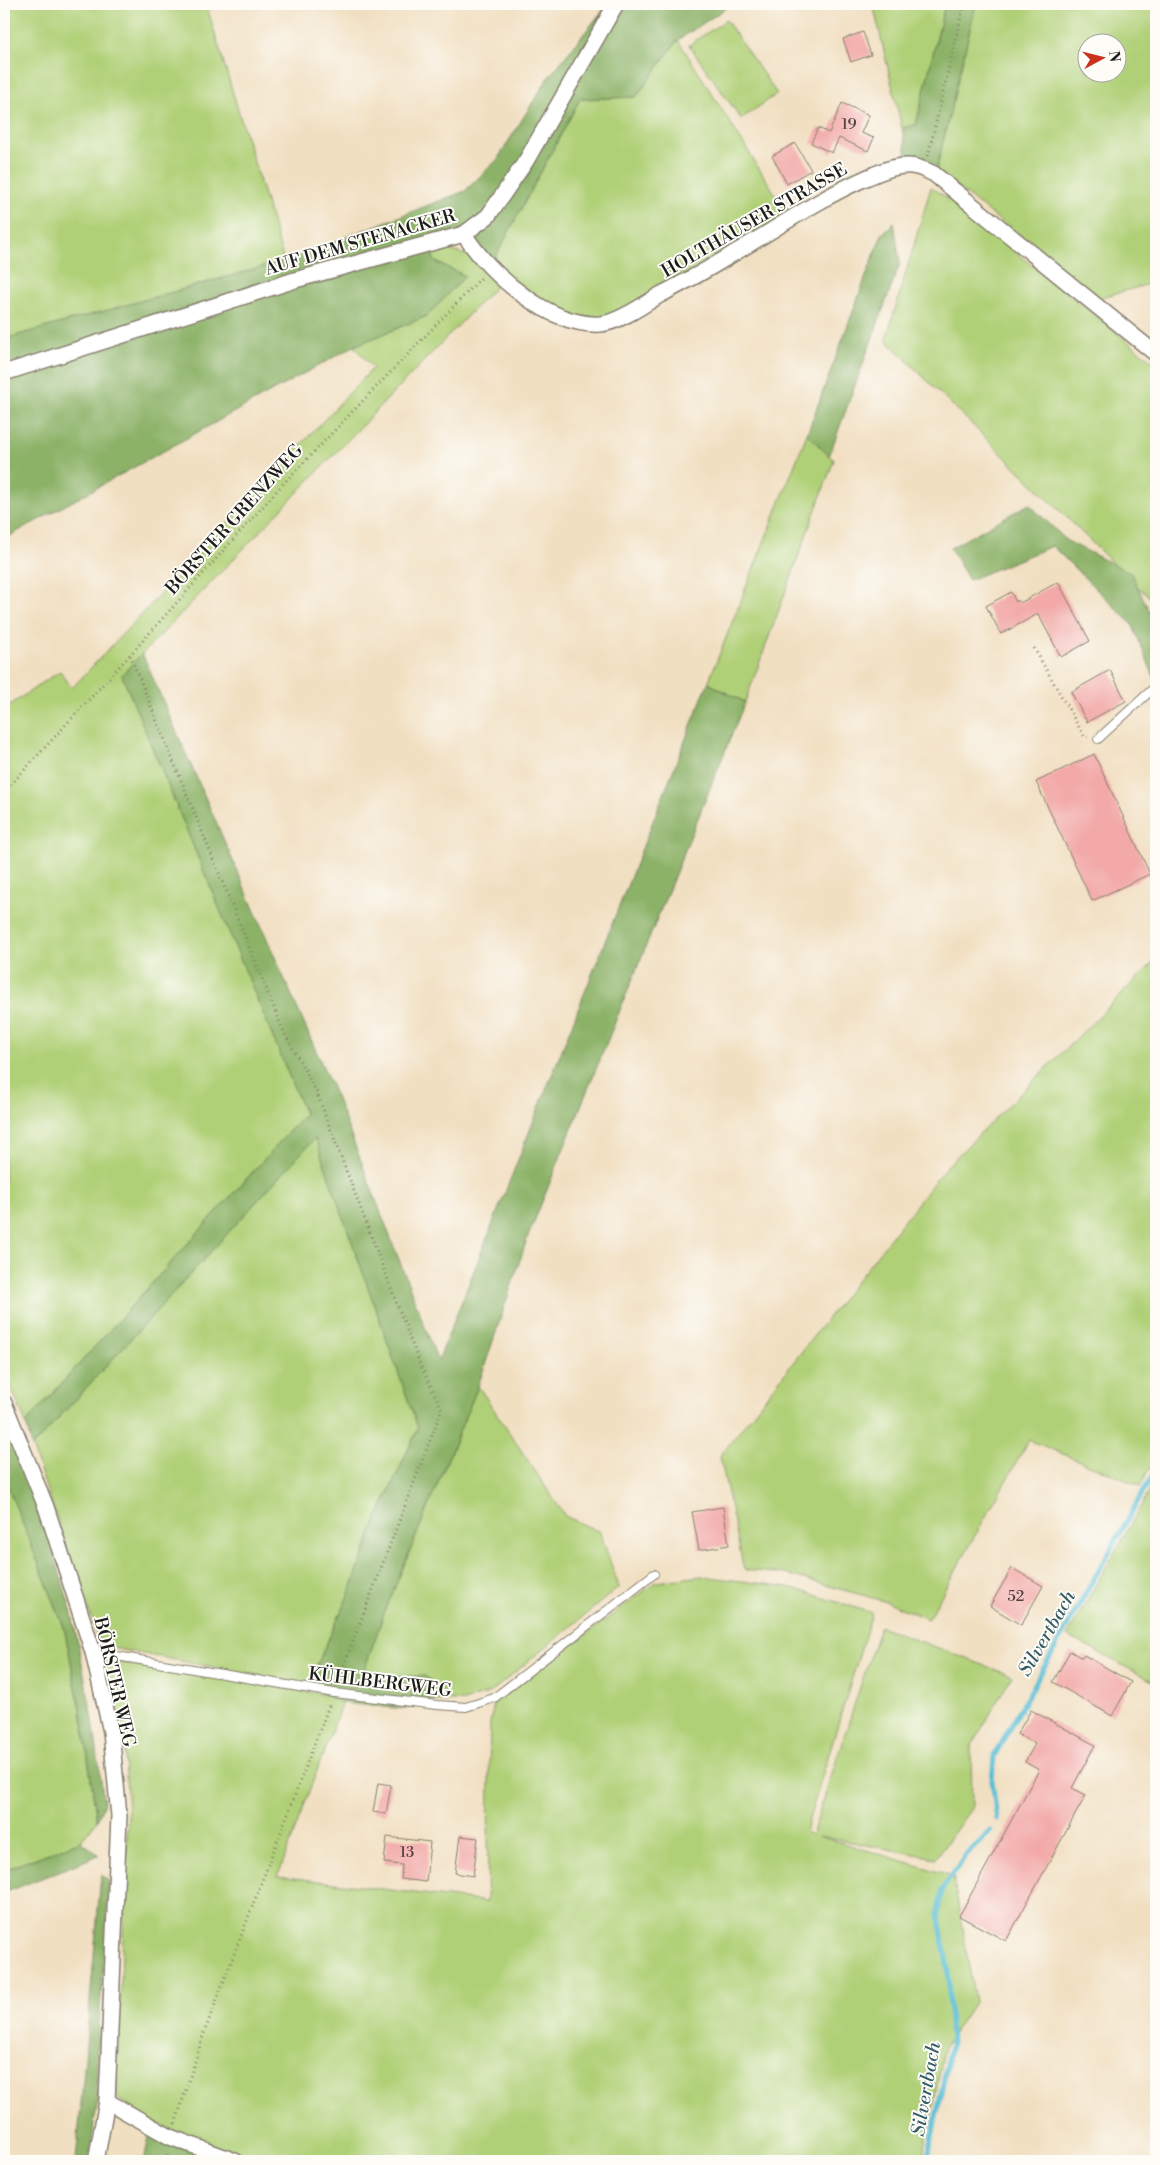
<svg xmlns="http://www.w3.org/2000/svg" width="1160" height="2165" viewBox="0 0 1160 2165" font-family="'Libre Bodoni',serif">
	<rect width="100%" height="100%" fill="#fdfcf7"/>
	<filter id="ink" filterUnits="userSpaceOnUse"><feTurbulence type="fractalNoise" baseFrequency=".02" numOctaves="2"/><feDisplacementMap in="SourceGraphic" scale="10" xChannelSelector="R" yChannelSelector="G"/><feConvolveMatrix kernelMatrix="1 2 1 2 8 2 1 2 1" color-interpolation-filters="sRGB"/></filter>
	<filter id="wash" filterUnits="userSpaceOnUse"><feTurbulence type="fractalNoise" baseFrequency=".0096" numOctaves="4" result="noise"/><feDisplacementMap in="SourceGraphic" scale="20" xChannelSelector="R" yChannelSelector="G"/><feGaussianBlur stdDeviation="1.12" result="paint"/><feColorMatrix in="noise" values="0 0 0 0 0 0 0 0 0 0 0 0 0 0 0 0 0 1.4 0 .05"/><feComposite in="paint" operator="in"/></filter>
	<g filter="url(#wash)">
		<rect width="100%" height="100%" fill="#f1dfc1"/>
		<!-- green -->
		<g fill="#b0d077" stroke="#66764a" fill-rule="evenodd">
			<path d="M4,4h202l78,257 -280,78z"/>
			<path d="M873,4h72l-29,121 -14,3z"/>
			<path d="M976,4h180v278l-57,16 -163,-127zM1088,42h30v30h-30z"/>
			<path d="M726,20l51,74 -36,25 -52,-74z"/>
			<path d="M678,40l111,176 -170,96 -19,8 -34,-5 -75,-50 89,-166 56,-2z"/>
			<path d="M931,187l20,14 205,163v239l-30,-27 -240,-236z"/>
			<path d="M429,243l46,15 25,24 -378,393 183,439 -279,309 -22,-53v-661l56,-38 12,17 301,-320 -19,-22 73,-30 38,-40 -31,-15z"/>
			<path d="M807,434l27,26 -89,242 -37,-19z"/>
			<path d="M1156,960v496l-16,30 -111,-46 -101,179 -41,-17 -101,-28 -42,-4 -24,-114 225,-288z"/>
			<path d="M315,1137l103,291 -40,88 -27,73 -43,96 -207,-39 -69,-199z"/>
			<path d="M478,1386l87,130 35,16 19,55 -128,105 -27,9h-35l18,-6 -86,-17 22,-62z"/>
			<path d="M4,1477l60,150 19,96 14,98 -16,20 -77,29z"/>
			<path d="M1156,1480v203l-89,-47z"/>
			<path d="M701,1576l88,11 83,26 -67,219 7,3 68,-209 132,50 -41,71 1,60 -36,51 -117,-22 134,40 22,125 -30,45 -23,115h-675l-97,-40 -34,-24 12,-283 -4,-74 -20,-80 224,35 14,8 -64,173 209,26 3,-179 4,-20 162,-121z"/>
		</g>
		<!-- forest -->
		<g fill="#8cb268" stroke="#546742">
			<path d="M608,4h124l-54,36 -42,57 -56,2 -89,166 -27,-36 -460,140v-30l280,-78 181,-70 32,-31 51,-82z"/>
			<path d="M945,4h31l-40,167 -28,-9 -6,-34 14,-3z"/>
			<path d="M894,222l6,41 -71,193 -22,-22 75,-200z"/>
			<path d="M429,243l5,18 31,15 -38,40 -73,30 -350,193v-159z"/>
			<path d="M1029,504l38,37 64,32 25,52v51l-2,1 -22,-53 -80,-78 -83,34 -19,-32z"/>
			<path d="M142,653l195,446 101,262 270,-678 37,19 -218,537 -49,147 -95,230 -21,61 63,-1 22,19 -41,14 -64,-6 -34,-18 43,-96 27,-73 40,-88 -103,-290 -283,309 -6,-24 279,-309 -183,-439z"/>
			<path d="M4,1414l41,111 27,89 21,106 11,83 -7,18 -14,-98 -19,-96 -60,-150z"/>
			<path d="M81,1841l18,14 -95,38v-23z"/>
			<path d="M101,1875l8,6 -12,171v52l-8,57h-13z"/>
			<path d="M150,2131l71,30h-77z"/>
		</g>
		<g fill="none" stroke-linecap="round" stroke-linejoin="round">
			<!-- stream -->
			<g stroke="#56bdd4" stroke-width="5">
				<path d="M997,1819l-5,-38 2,-25 162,-287"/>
				<path d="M927,2161l24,-116 -3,-75 -10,-57 4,-23 23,-34 26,-25"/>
			</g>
		</g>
		<g id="blocks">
			<!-- building -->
			<g fill="#f2a9a7">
				<path d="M863,32l8,23 -20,7 -8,-23z"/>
				<path d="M842,103l27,12 -8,18 13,5 -6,13 -29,-13 -7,15 -21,-10 7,-15 11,5z"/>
				<path d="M795,143l16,27 -24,14 -15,-28z"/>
				<path d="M1058,582l32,59 -29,16 -23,-43 -37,20 -15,-28 25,-14 5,10 3,-2 1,3z"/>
				<path d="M1110,670l16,31 -39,21 -16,-30z"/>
				<path d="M1094,754l56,120 -58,27 -56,-119z"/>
				<path d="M723,1507l6,38 -30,5 -7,-38z"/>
				<path d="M1012,1568l31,18 -22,39 -31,-19z"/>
				<path d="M1070,1651l12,7 2,-3 47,27 -19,34 -59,-34z"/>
				<path d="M1031,1710l64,35 -23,43 14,7 -80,146 -47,-25 80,-146 -14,-8 10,-18 -18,-10z"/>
				<path d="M378,1783l13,2 -5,29 -13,-2z"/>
				<path d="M460,1836l18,2 -5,38 -18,-3z"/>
				<path d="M387,1837l43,5 -4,40 -25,-3 1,-14 -18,-2z"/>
			</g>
		</g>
	</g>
	<g filter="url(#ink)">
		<use href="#blocks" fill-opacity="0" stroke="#867e6e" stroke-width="1"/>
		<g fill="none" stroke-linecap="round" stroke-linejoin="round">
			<defs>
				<g id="lane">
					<path d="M1098,739l58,-53"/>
					<path d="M93,1652l241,41 103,12 29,2 28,-9 160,-124"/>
				</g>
				<g id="street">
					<path d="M464,234c25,40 86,93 137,90 16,-1 43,-19 57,-28 25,-13 49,-26 73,-41 45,-26 87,-56 135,-77 12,-5 26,-12 40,-12 9,-1 20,4 28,8l222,180"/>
					<path d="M4,373l291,-93 169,-46 24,-18 38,-55 90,-157"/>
					<path d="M4,1403l42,104 47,145 18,80 8,84 -12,285 -11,60"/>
					<path d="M107,2101l63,36 65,24"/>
				</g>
			</defs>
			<!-- lane casing -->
			<use href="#lane" stroke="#867e6e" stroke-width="10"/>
			<!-- street casing -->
			<use href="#street" stroke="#867e6e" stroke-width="18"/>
			<!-- path -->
			<g stroke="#867e6e" stroke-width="3" stroke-dasharray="1 4" stroke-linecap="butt">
				<path d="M928,156l36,-152"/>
				<path d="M1034,648l50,88 4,1"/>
				<path d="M130,655l153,375 33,61 103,271 23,47 -105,274"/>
				<path d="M4,792l126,-137 152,-170 199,-207"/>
				<path d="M175,2124l29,-91 126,-330"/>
				<path d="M166,2161l2,-9"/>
			</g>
			<!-- lane -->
			<use href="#lane" stroke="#fff" stroke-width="8"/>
			<!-- street -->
			<use href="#street" stroke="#fff" stroke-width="15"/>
		</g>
	</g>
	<g text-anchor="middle" stroke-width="4" stroke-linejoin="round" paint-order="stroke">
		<!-- number labels -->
		<g font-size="15" fill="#523f3f">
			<text x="849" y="129">19</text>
			<text x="1016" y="1601">52</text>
			<text x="407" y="1857">13</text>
		</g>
		<!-- street labels -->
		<g font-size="18" fill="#1c1c1c" stroke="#fdfcf7">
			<text transform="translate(754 220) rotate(-30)" y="6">HOLTHÄUSER STRASSE</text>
			<text transform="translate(360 242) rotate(-16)" y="6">AUF DEM STENACKER</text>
			<text transform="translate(234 519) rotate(-48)" y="6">BÖRSTER GRENZWEG</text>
			<text transform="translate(115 1682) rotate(77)" y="6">BÖRSTER WEG</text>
			<text transform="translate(380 1682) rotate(7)" y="6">KÜHLBERGWEG</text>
		</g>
		<!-- water labels -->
		<g font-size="19" font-style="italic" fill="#335c66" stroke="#fdfcf7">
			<text transform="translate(1046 1633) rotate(-60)" y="7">Silvertbach</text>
			<text transform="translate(925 2089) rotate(-80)" y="7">Silvertbach</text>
		</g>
	</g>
	<!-- margin -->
	<rect width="1160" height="2165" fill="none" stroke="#fdfcf7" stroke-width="20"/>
	<!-- north arrow -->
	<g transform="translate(1102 58) rotate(83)"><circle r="24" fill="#fdfcf7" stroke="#a3a29f"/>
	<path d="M0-4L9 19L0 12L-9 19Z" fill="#c8321e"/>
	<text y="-8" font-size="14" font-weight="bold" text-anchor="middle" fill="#1c1c1c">N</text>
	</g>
</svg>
